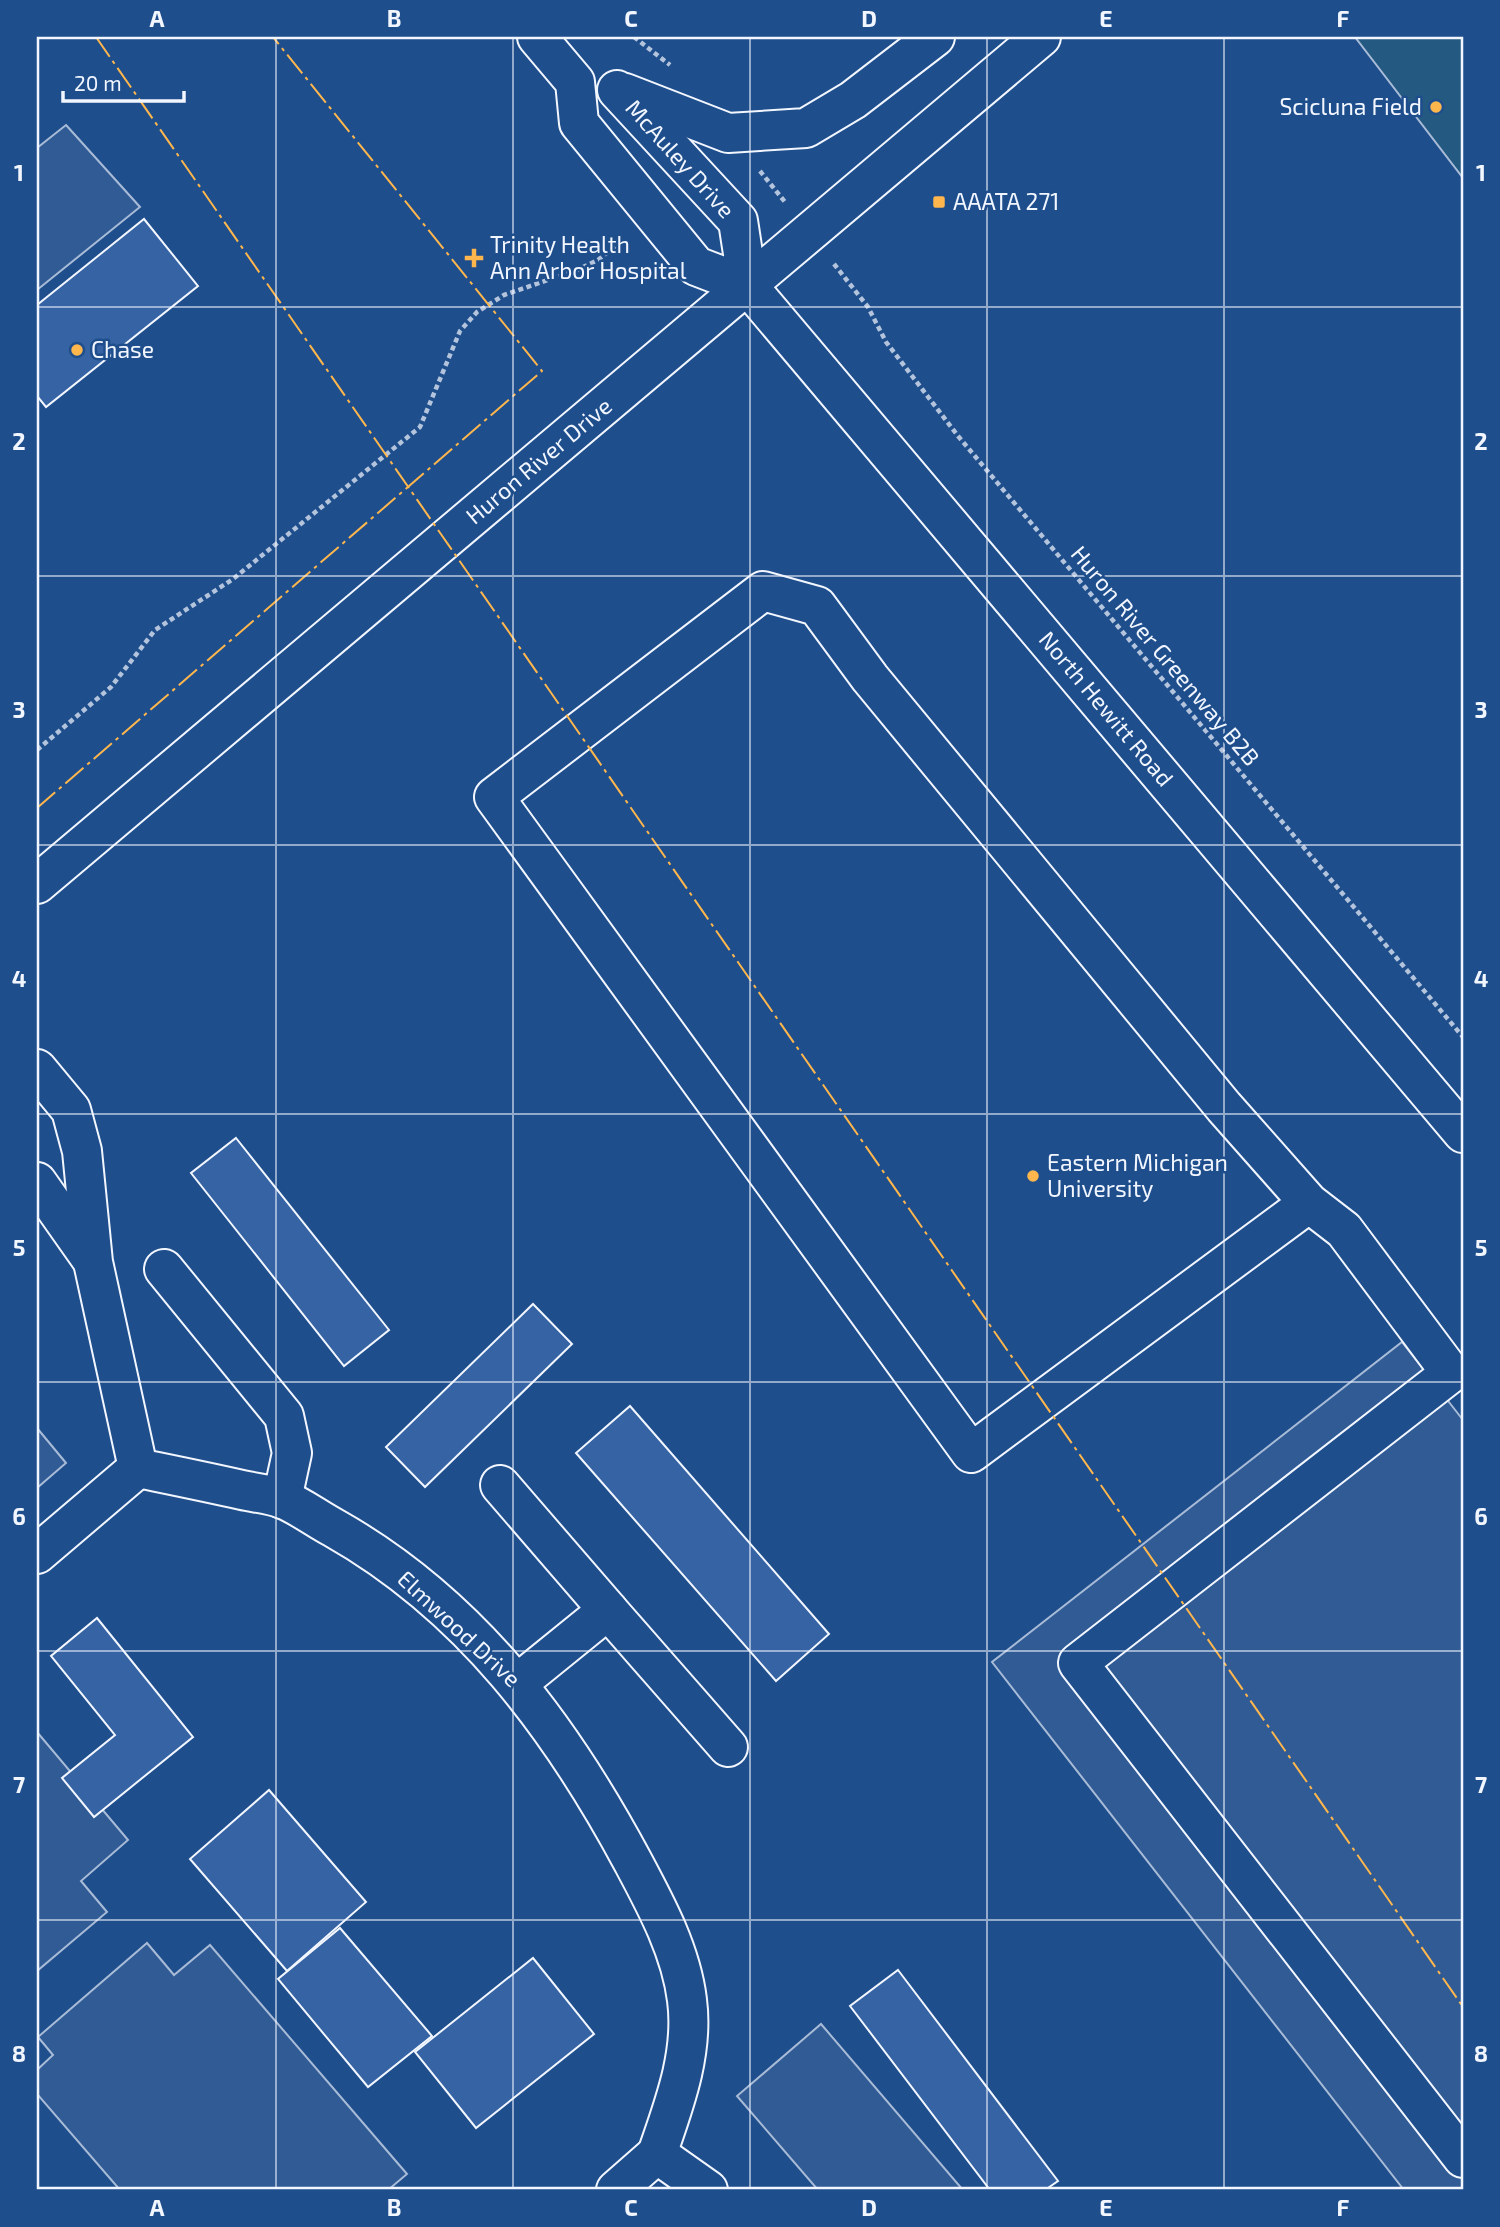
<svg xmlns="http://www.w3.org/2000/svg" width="1500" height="2227" viewBox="0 0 1500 2227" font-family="'Exo 2',sans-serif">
	<rect width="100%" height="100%" fill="#1f4e8c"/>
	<!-- green -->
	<path fill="#245a82" stroke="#a8bbd7" stroke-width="2" d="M1355,37h108v141z"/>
	<!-- parking -->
	<g fill="#305b95" stroke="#a8bbd7" stroke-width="2">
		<path d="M66,125l74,82 -103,83v-142z"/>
		<path d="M1402,1342l61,78v770h-59l-412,-528z"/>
		<path d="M37,1428l29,35 -29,25z"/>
		<path d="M37,1732l91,108 -47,41 26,31 -70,59z"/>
		<path d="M147,1943l27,32 36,-30 197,229 -19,16h-268l-83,-96v-24l16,-15 -15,-18z"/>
		<path d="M821,2024l142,166h-145l-81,-94z"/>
	</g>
	<!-- building -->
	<g fill="#3563a3" stroke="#f2f6ff" stroke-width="2">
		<path d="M144,219l54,67 -152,121 -9,-11v-91z"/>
		<path d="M236,1138l153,192 -45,36 -153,-193z"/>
		<path d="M533,1304l39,40 -147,143 -39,-40z"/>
		<path d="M630,1406l199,228 -53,47 -200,-228z"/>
		<path d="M97,1618l96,119 -99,80 -32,-39 53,-43 -64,-79z"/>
		<path d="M269,1790l97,112 -79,69 -97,-112z"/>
		<path d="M340,1928l92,108 -64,51 -90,-108z"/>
		<path d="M533,1958l61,76 -118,94 -61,-76z"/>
		<path d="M898,1970l160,211 -13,9h-55l-140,-184z"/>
	</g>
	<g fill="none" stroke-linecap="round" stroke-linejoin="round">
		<defs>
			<g id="minor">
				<path d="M537,37l38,45 4,41 117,143 52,20 -10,-65 -121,-131"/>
				<path d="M625,93l103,40 78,-5 47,-28 82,-63"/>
				<path d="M37,1069l34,41 11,41 11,111 45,206"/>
				<path d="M37,1182l55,78"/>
				<path d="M1309,1203l-85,-96 -354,-429 -53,-72 -54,-15 -269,206 477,656 338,-250 35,27 107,143 -373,290 385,495"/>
				<path d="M164,1269l120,147 8,37 -10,46"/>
				<path d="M138,1468c34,7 69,14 104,22 13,3 28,4 41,9 17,7 34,20 51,29 136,77 226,198 299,334 23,43 48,89 54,138 7,53 -13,105 -30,154"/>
				<path d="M500,1485l108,125 -90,73"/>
				<path d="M37,1554l101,-86"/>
				<path d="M608,1610l120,137"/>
				<path d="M657,2154l51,36"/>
				<path d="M616,2190l41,-36"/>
			</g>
			<g id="major">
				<path d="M748,286l715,847"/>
				<path d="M37,884l1004,-847"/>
			</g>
		</defs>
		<!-- minor casing -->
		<use href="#minor" stroke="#f2f6ff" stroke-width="42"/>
		<!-- major casing -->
		<use href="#major" stroke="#f2f6ff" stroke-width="42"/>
		<!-- path -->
		<g stroke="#b3c4dc" stroke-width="4.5" stroke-dasharray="5 3.5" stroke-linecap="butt">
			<path d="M634,37l36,28"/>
			<path d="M760,171l25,31"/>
			<path d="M834,264l34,43 18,35 72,94 505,601"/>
			<path d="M37,750l74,-63 44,-57 78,-51 187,-152 40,-96 17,-19 27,-17 73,-25 21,-10 25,-20"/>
		</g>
		<!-- minor -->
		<use href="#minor" stroke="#1f4e8c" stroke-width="38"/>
		<!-- major -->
		<use href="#major" stroke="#1f4e8c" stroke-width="38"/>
		<!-- power -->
		<g stroke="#ffb74d" stroke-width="2" stroke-dasharray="24 5 3.5 5" stroke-linecap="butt">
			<path d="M96,37l1367,1970"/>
			<path d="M37,808l505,-437 -269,-334"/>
		</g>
	</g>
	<!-- grid -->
	<path fill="none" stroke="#f2f6ff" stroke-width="2" stroke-opacity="0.55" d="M276,37v2153M513,37v2153M750,37v2153M987,37v2153M1224,37v2153M37,307h1426M37,576h1426M37,845h1426M37,1114h1426M37,1382h1426M37,1651h1426M37,1920h1426"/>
	<!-- markers -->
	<g fill="#ffb74d" stroke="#1f4e8c" stroke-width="2.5">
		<circle cx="1436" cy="107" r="7"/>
		<rect x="932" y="195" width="14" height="14" rx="3.5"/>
		<path d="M470.5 247.5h7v7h7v7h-7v7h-7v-7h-7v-7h7z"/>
		<circle cx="77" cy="350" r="7"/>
		<circle cx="1033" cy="1176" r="7"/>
	</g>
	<g text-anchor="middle" stroke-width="5" stroke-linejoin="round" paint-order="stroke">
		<!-- poi labels -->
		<g font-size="23" fill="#f2f6ff" stroke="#1f4e8c" text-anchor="start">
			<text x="1422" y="115" text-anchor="end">Scicluna Field</text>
			<text x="953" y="210">AAATA 271</text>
			<text x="490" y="253">Trinity Health<tspan x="490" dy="26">Ann Arbor Hospital</tspan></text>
			<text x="91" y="358">Chase</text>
			<text x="1047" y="1171">Eastern Michigan<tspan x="1047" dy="26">University</tspan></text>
		</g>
		<!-- street labels -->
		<g font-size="23" fill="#f2f6ff" stroke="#1f4e8c">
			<text transform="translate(680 159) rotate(48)" y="8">McAuley Drive</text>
			<text transform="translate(539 461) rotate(-40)" y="8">Huron River Drive</text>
			<text transform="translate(1165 656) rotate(50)" y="8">Huron River Greenway B2B</text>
			<text transform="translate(1106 709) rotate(50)" y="8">North Hewitt Road</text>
			<text transform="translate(459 1629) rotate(43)" y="8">Elmwood Drive</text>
		</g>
	</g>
	<!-- border -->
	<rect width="1500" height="2227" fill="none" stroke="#1f4e8c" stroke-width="77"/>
	<!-- scale -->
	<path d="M63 91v10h121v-10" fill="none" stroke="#f2f6ff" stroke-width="3.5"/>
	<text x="74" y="91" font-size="21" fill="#f2f6ff" stroke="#1f4e8c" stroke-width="5" paint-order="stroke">20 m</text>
	<rect x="38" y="38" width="1424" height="2150" fill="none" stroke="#f2f6ff" stroke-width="2.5"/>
	<g font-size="23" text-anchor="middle" font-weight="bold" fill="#f2f6ff">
		<text x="157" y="27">A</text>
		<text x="394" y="27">B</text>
		<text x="631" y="27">C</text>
		<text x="869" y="27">D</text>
		<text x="1106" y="27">E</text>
		<text x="1343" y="27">F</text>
		<text x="19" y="181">1</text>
		<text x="1481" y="181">1</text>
		<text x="19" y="450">2</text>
		<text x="1481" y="450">2</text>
		<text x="19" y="718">3</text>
		<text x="1481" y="718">3</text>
		<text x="19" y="987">4</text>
		<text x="1481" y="987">4</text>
		<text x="19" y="1256">5</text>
		<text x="1481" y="1256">5</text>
		<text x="19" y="1525">6</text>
		<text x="1481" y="1525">6</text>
		<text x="19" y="1793">7</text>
		<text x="1481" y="1793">7</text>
		<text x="19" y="2062">8</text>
		<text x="1481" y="2062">8</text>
		<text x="157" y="2216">A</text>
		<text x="394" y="2216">B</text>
		<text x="631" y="2216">C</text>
		<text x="869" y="2216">D</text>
		<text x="1106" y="2216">E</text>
		<text x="1343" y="2216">F</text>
	</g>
</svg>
